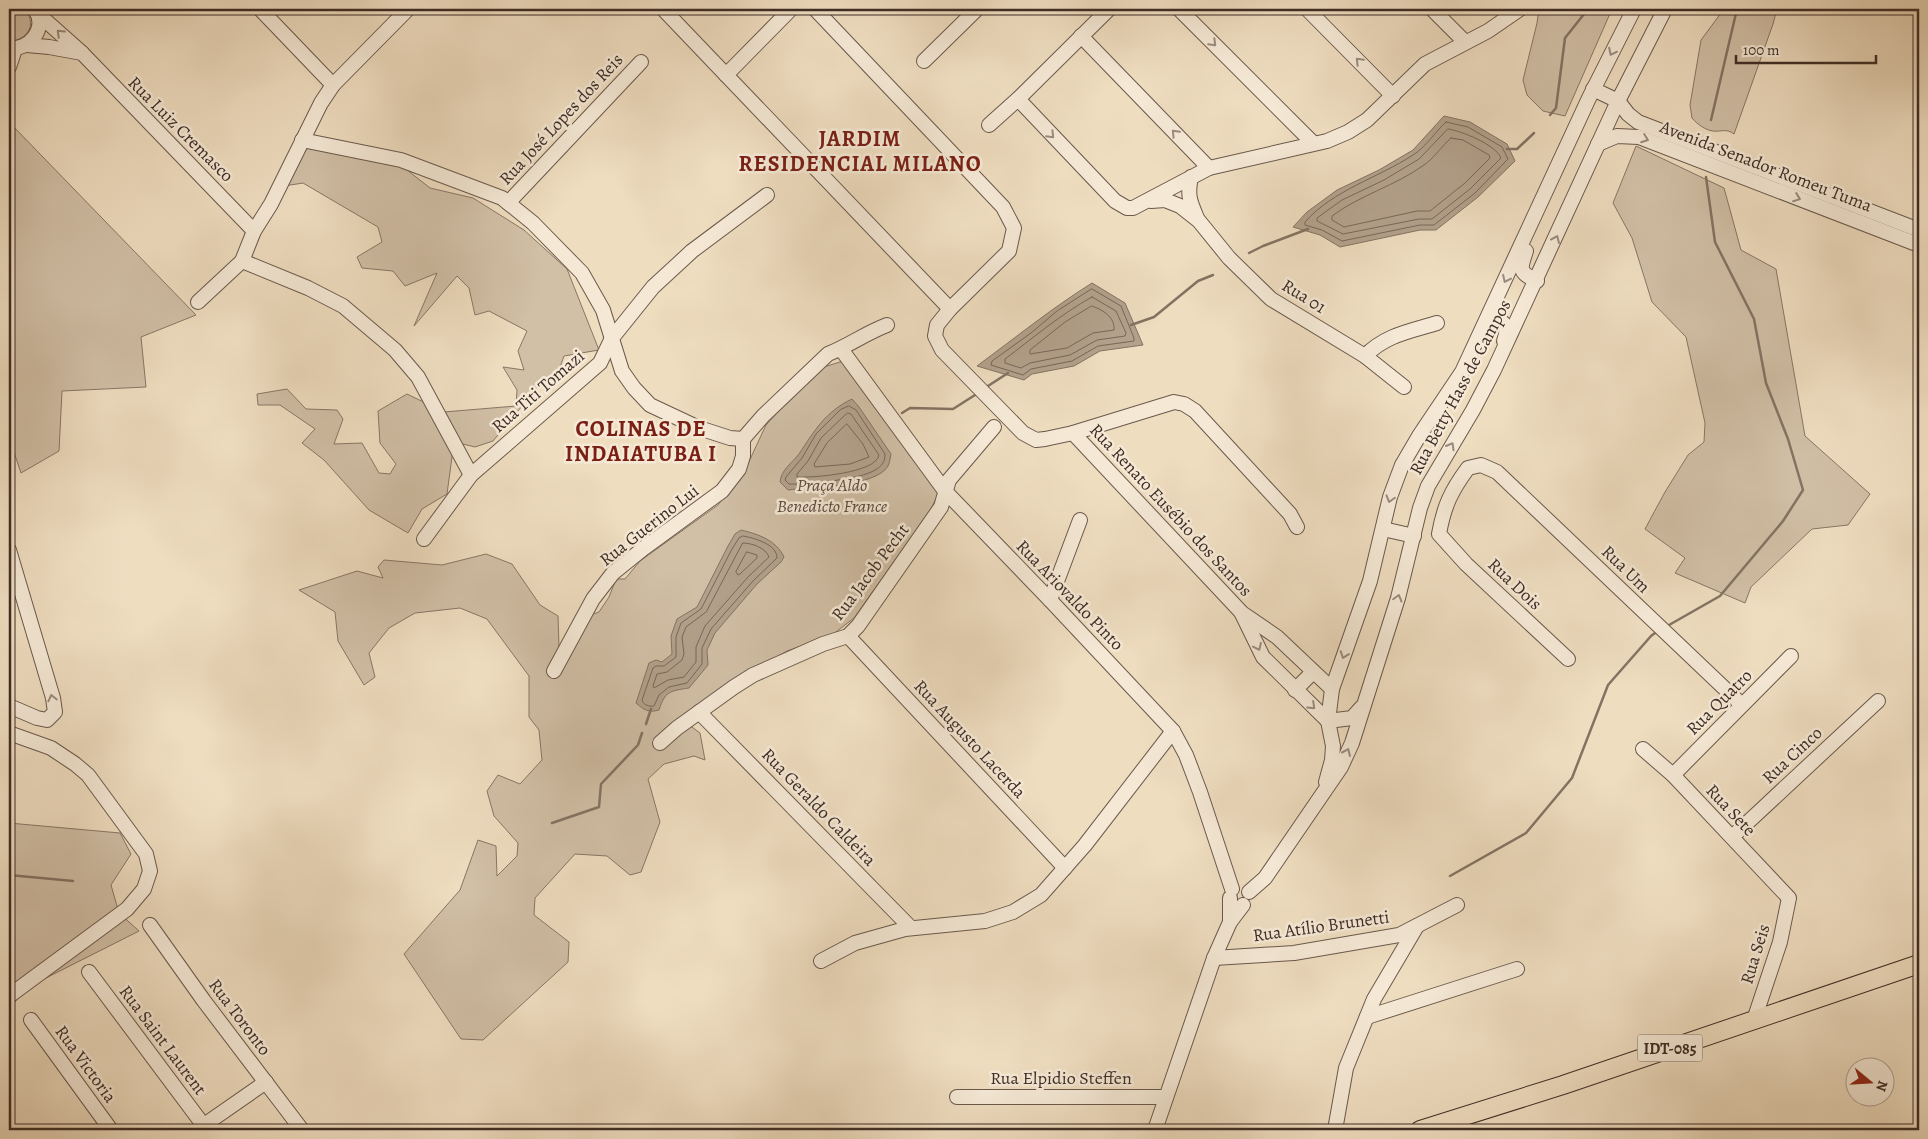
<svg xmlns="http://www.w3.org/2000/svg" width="1928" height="1139" viewBox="0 0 1928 1139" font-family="Alegreya,serif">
	<rect width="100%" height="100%" fill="#efddc0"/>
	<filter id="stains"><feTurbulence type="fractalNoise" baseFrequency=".004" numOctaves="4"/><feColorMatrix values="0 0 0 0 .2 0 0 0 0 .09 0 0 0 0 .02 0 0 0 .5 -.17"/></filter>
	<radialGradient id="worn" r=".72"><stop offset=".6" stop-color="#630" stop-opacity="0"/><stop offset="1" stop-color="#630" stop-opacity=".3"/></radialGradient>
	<!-- green -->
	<g fill="#d1bfa6" stroke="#887666">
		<path d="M9,9h15c14,14 4,32 -15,32z"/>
		<path d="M1539,9h73l-47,107 -22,-5 -16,-16 -4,-15 14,-57z"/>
		<path d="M1724,9h53l-4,15 -39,110c-8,-6 -12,-2 -21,-3 -8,-1 -16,-7 -21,-13l-2,-13 11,-65z"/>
		<path d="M9,122l187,193 -55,22 5,50 -84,4 -3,60 -38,22 -12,-36z"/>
		<path d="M304,146l98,20 28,22 43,10 51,32 43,39 32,81 -35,6 -10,28 -17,4 -44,53 -18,6 -21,-5 -7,52 -25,15 -14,24 -39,-23 -45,-50 -22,-17 13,-14 -35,-24h-22l-1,-11 30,-5 19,20 31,1 6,9 -9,25 28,-1 17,30 11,1 6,-10 -16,-21 -2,-32 29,-17 37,18 72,-6 1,-16 -14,-23 21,3 -6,-19 9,-20 -38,-20 -14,4 -6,-27 -12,-12 -43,50 23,-53 -32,13 -12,-15 -31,-3 -5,-11 25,-15 -4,-15 -75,-44 -19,3 -1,-23z"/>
		<path d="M1636,146l88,42 17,62 35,19 29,167 65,58 -22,31 -36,4 -61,58 -6,16 -70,-30 10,-15 -40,-29 20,-37 23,-37 16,-13 1,-19 -19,-86 -34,-35 -20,-64 -19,-35z"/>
		<path d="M843,361l98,127 -10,21 -77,109 -22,17 -45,16 -46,26 -56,45 15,11 5,27 -11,-4 -30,8 -16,15 12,43 -19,50 -11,3 -23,-19 -32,-2 -40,44 -1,17 35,27 -1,20 -85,78 -22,-1 -57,-85 56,-64 18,-50 18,6 1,30 20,-20 1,-13 -24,-27 -7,-25 11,-16 22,9 22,-24 -3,-30 -10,-13v-41l-42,-57 -27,-11 -45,5 -26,15 -20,25 6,24 -11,8 -26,-44 -3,-29 -36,-22 58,-19 26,7 -5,-11 6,-7 58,5 44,-11 26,10 28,41 18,11 1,31 21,-28 19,-7 10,-15 7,-18h9l15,-18 78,-56 27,-35 21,-45 33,-36 25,-22z"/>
		<path d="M9,823l111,10 11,21 -20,31 8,28 20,18 -105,53 -24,22 -1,3z"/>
	</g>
	<!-- water -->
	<g fill="#b3a18c" stroke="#847363">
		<path d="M1444,116l26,6 37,22 8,17 -37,36 -42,33h-16l-80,17 -20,-12 -27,-8 14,-15 30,-22 42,-20 34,-20z"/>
		<path d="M1092,283l33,20 18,42 -43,6 -26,15 -42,8 -8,6 -47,-14c38,-28 75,-58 115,-83z"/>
		<path d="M852,399l7,8 32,47c-1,4 -1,8 -3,12 -12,21 -78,21 -100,24l-8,-8c1,-12 12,-19 19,-28 16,-24 26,-42 53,-55z"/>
		<path d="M741,530c17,4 35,10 43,27l-3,5 -24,22 -42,49 -8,17 1,15 -19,23c-19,3 -24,3 -30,22 -10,3 -15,0 -23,-7l13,-40 7,-3 6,2 10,-8 -1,-18 6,-17 20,-12 31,-61 7,-12z"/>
	</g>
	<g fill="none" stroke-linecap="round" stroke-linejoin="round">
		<!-- shore -->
		<g stroke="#786759" stroke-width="1">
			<path d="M1446,122l22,5 34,20 6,12 -33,34 -41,32h-14l-78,16 -20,-11 -17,-5v-3c28,-32 73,-44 108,-67 13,-8 22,-23 33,-33z"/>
			<path d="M1448,129c14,2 48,16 53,29l-31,31 -38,30h-13l-76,15 -26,-13v-3l25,-18 42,-20 35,-21z"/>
			<path d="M1451,138l12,2 26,15 1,3 -25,25 -35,28h-13l-73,16 -12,-7v-4c28,-21 63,-30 92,-51 10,-7 18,-19 27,-27z"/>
			<path d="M1092,289l29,17 13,32v3l-36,5 -26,15 -41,8 -8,6 -32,-10 1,-4 39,-28 26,-22z"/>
			<path d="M1092,297l24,14 10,22 -1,3 -28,4 -27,15 -40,8 -9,5 -16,-5v-4c28,-21 56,-45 87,-62z"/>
			<path d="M1092,306c11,4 23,11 22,24l-21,3 -26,15 -37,6v-4l35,-28z"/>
			<path d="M849,406l7,4 29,44c0,8 -3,12 -10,16 -13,9 -70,15 -86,14l-4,-4 1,-3 16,-19 14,-24 24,-24z"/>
			<path d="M848,413l3,1 28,41c-3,18 -66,23 -82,22v-3l11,-13 13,-23 23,-22z"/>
			<path d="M847,424l16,20 6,13 -19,7 -35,3 -1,-3 13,-21z"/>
			<path d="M743,536c11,2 34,8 34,22l-24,23 -42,48 -9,19v16l-15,19 -18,4 -10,8 -5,11c-4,1 -11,-1 -12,-6l11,-32 3,-2h8l12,-9v-20l5,-14 20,-14 31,-60 7,-11z"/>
			<path d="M743,543c9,0 23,5 26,14l-21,20 -43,49 -9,21v15l-12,15 -16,3 -14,8 -1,-2 4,-12 10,-2 15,-12 2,-6 -2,-17 4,-10 20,-15z"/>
			<path d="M747,552l10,3v3l-17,16 -2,1 -2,-3z"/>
		</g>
		<!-- stream -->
		<g stroke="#847363" stroke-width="2.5">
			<path d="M1550,115l6,-7 9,-70 23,-29"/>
			<path d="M1711,120l26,-111"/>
			<path d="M1507,149h10l17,-16"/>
			<path d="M1249,253l14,-7 45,-17"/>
			<path d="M1131,325l23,-8 44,-36 15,-6"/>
			<path d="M988,386l20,-13"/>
			<path d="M902,413l8,-5 43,1 22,-14"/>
			<path d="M1669,625l51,-29 63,-75 20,-31 -15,-51 -22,-56 -12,-64 -39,-77 -9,-65"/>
			<path d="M646,724l5,-15"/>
			<path d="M552,823l47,-16 2,-23 37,-39 4,-12"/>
			<path d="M9,875l64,6"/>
			<path d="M1450,876l76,-43 46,-55 36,-93 43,-49 4,-3"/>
		</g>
		<defs>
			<g id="minor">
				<path d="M260,9l73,76"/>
				<path d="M663,9l287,300"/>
				<path d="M815,9l188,198 11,21 -5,23 -59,58 -13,16 -2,11 7,14 81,83 13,7 9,-1 28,-6 101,-31 10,2 11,7 95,103 7,13"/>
				<path d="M1179,9l134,134"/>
				<path d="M1307,9l86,87"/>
				<path d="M1432,9l33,33"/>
				<path d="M37,13l45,40 172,178"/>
				<path d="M1081,36l128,132"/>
				<path d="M27,45l22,2 33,6"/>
				<path d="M9,48c20,3 39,-20 26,-39"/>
				<path d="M924,61l53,-52"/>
				<path d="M9,67l6,-18"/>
				<path d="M726,75l65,-66"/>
				<path d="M1593,89l25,12 10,13 10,8 281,108"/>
				<path d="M1018,99l97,102 12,7h6l76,-40 118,-27 21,-9 19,-12 58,-56 63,-33 32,-22"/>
				<path d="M989,125l29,-26 91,-90"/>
				<path d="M302,140l99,20 101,38 31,25 49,50 21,37 19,61 12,17 16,17 49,23 31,10 13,1"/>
				<path d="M1598,144l19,-8 22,1 280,108"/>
				<path d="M1191,177c-4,19 -1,24 6,41"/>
				<path d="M1151,201l14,-1 15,6 19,15 30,37 42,41 94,57 39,31"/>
				<path d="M508,203l133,-141"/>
				<path d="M1526,251c-6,18 -8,21 11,30"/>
				<path d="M242,261l66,27 35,18 52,44 23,27 53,98"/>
				<path d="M198,302l44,-41 12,-30 17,-27 50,-101 12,-18 75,-76"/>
				<path d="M1489,314c15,9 21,9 15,27"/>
				<path d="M841,349l104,142 105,109 123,131 13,24 14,37 32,97"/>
				<path d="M1365,356c20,-21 46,-25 72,-33"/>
				<path d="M1073,433l169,180 35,24 55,52"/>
				<path d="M1383,529l31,7"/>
				<path d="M424,539l47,-64 129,-112 12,-25 41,-51 39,-36 75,-56"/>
				<path d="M9,550l44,148 2,14 -8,8 -10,-2 -28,-12"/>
				<path d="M1050,600l30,-80"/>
				<path d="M1242,614l21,43 65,64 24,-3 10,-11"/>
				<path d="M848,636l217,232"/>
				<path d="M1568,659l-102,-95 -27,-30c5,-28 12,-43 29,-66l13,-3 16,7 245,233"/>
				<path d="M554,671l39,-72 20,-26 31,-25 78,-57 17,-22 4,-13v-17l20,-23 65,-62c20,-8 38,-21 59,-29"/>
				<path d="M1295,690l18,-18"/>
				<path d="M699,712l212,216"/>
				<path d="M9,733l42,15 24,16 13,11 58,79 4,17 -6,18 -17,20 -118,87"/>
				<path d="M660,743l17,-15 57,-41 19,-12 70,-31 25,-8 10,-10 83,-119 8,-27 45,-53"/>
				<path d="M1643,749l30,26 116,123 -9,44 -26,78"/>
				<path d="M1673,775l118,-119"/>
				<path d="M1326,782l6,-22 1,-14 -5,-25 4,-32 38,-108 20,-84 12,-32 17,-29 43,-64 127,-274 45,-89"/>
				<path d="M1732,837l146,-136"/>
				<path d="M1249,892l16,-14 76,-111 11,-24 46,-145 22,-90 8,-22 45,-76 21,-40 124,-269 47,-92"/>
				<path d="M1230,922v-24"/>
				<path d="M150,925l54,76 98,129"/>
				<path d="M1214,958l80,-5 105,-18 58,-30"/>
				<path d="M821,961l34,-18 50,-14 80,-8 28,-9 28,-17 44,-50 88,-114"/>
				<path d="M89,972l118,158"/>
				<path d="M1367,1017l150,-48"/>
				<path d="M31,1020l80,110"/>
				<path d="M957,1097h209"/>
				<path d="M197,1130l69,-48"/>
				<path d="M1155,1130l59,-172 16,-36 13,-17"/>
				<path d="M1335,1130l11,-62 28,-69 43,-73"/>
			</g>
			<path id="major" d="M1420,1130l143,-45 356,-121"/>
		</defs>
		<!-- minor casing -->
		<use href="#minor" stroke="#6a594c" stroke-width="16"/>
		<!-- major casing -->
		<use href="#major" stroke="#3e2d26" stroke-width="20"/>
		<!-- minor -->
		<use href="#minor" stroke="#f5e9d6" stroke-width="14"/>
		<!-- major -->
		<use href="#major" stroke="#efddc0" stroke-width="18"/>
	</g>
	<!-- one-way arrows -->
	<defs><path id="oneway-chevron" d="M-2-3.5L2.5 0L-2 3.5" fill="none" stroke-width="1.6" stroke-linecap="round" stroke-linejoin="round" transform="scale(1.25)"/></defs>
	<g stroke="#9a8b7e">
		<use href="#oneway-chevron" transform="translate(60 33) rotate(-136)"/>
		<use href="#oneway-chevron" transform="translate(1213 43) rotate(45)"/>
		<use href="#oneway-chevron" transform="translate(1612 52) rotate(116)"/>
		<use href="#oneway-chevron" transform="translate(1359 61) rotate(-135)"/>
		<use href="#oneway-chevron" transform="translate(1175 133) rotate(-134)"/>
		<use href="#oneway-chevron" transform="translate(1051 135) rotate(46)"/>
		<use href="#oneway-chevron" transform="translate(1645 139) rotate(20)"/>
		<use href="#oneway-chevron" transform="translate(1797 198) rotate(21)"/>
		<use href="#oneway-chevron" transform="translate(1556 239) rotate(-66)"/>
		<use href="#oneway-chevron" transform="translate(1506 279) rotate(115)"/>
		<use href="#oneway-chevron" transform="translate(1451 446) rotate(-60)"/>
		<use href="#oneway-chevron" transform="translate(1390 499) rotate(106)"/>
		<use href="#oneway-chevron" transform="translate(1398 598) rotate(-74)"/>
		<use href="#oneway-chevron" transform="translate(1258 647) rotate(65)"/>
		<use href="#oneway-chevron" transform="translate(1344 655) rotate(109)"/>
		<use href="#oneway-chevron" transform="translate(52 698) rotate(-103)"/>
		<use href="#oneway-chevron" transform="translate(1312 706) rotate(43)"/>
		<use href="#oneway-chevron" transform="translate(1347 752) rotate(-66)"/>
	</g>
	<g text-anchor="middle" stroke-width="5" stroke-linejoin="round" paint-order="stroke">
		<!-- shield labels -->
		<rect fill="#f5e9d6" stroke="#75655b" stroke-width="1" x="1637.5" y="1034.5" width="65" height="27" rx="4"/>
		<g font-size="16" font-weight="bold" fill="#3e2d26">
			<text x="1670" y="1054">IDT-085</text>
		</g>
		<!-- street labels -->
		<g font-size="18" fill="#3e2d26" stroke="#f5e9d6">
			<text transform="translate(561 119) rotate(-47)" y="6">Rua José Lopes dos Reis</text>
			<text transform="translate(181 129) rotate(45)" y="6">Rua Luiz Cremasco</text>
			<text transform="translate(1766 166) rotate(21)" y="6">Avenida Senador Romeu Tuma</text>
			<text transform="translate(1304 296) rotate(32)" y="6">Rua 01</text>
			<text transform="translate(1460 387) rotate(-62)" y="6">Rua Betty Hass de Campos</text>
			<text transform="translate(538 391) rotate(-41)" y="6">Rua Titi Tomazi</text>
			<text transform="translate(1171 510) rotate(47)" y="6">Rua Renato Eusébio dos Santos</text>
			<text transform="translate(649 525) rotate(-38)" y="6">Rua Guerino Lui</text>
			<text transform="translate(1626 569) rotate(44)" y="6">Rua Um</text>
			<text transform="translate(870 572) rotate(-53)" y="6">Rua Jacob Pecht</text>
			<text transform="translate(1515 584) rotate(43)" y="6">Rua Dois</text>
			<text transform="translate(1070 595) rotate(46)" y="6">Rua Ariovaldo Pinto</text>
			<text transform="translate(1719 702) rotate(-45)" y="6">Rua Quatro</text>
			<text transform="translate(970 739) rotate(47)" y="6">Rua Augusto Lacerda</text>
			<text transform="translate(1792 755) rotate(-43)" y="6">Rua Cinco</text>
			<text transform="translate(819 807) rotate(46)" y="6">Rua Geraldo Caldeira</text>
			<text transform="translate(1731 810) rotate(47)" y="6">Rua Sete</text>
			<text transform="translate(1321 926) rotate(-8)" y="6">Rua Atílio Brunetti</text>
			<text transform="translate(1755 954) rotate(-73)" y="6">Rua Seis</text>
			<text transform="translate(240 1017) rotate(53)" y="6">Rua Toronto</text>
			<text transform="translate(163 1040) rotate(53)" y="6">Rua Saint Laurent</text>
			<text transform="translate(86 1064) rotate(54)" y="6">Rua Victoria</text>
			<text x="1061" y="1084">Rua Elpidio Steffen</text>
		</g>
		<!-- park labels -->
		<g font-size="18" font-style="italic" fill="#5b4a40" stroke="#f5e9d6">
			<text x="832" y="491">Praça Aldo<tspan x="832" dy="21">Benedicto France</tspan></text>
		</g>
		<!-- district labels -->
		<g font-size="22" font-weight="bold" letter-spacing="1" fill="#7a1f14" stroke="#f5e9d6">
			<text x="860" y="146">JARDIM<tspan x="860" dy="25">RESIDENCIAL MILANO</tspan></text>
			<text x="641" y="436">COLINAS DE<tspan x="641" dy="25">INDAIATUBA I</tspan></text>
		</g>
	</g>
	<!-- margin -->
	<rect width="1928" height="1139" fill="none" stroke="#efddc0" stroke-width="30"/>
	<rect x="10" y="10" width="1908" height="1119" fill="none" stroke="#3e2d26" stroke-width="2.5"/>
	<rect x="15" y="15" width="1898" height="1109" fill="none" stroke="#3e2d26"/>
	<!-- north arrow -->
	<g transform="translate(1870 1082) rotate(108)"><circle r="24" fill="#f5e9d6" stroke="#ac9e90"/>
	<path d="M0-4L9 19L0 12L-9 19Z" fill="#8f2418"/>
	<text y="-8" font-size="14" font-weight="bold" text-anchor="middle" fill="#3e2d26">N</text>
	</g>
	<!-- scale -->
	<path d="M1736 55v8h140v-8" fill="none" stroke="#3e2d26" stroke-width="2.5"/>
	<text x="1743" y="55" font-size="15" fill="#3e2d26" stroke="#f5e9d6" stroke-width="4" paint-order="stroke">100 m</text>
	<rect width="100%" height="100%" filter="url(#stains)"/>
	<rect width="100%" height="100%" fill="url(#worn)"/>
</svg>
